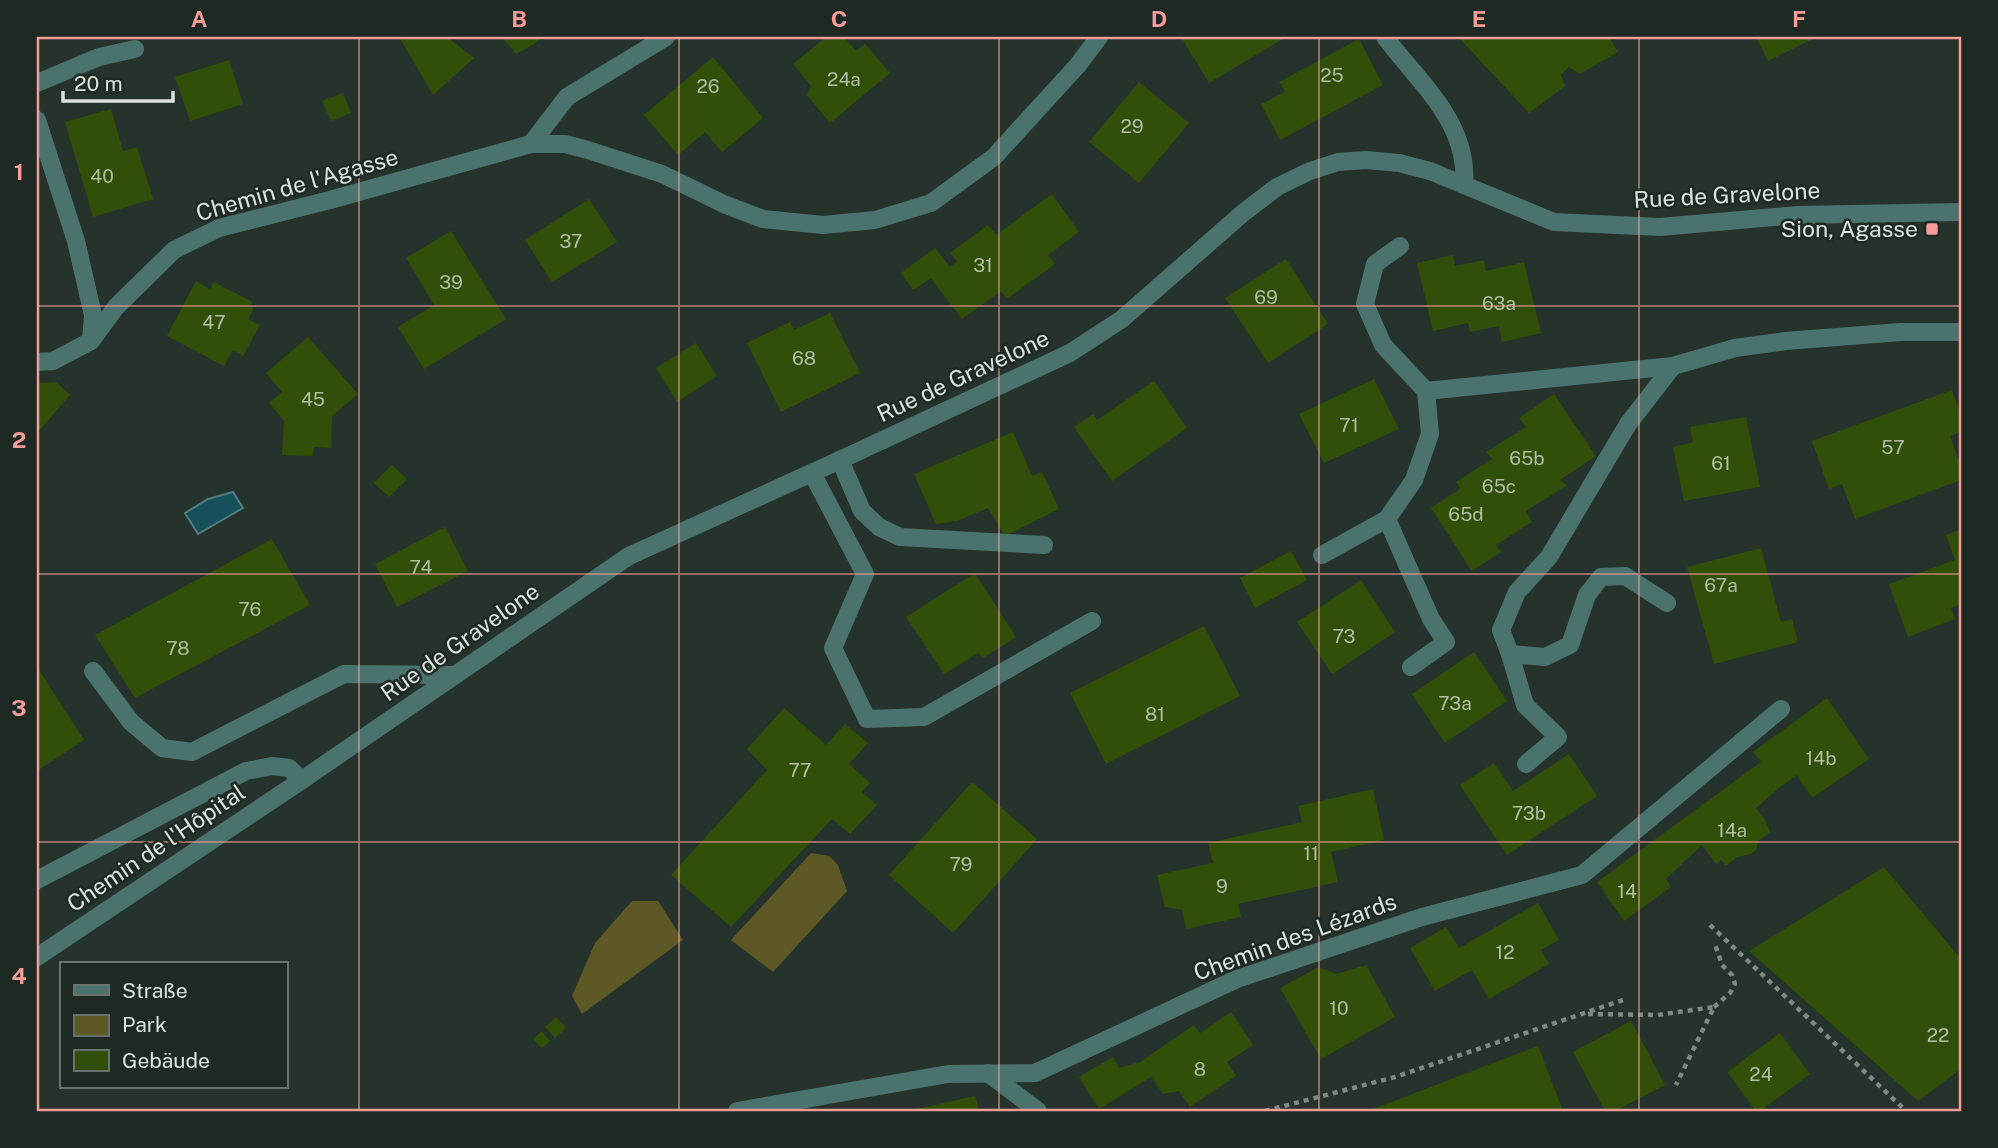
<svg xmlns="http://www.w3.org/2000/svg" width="1998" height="1148" viewBox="0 0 1998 1148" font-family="'Public Sans',sans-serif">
	<rect width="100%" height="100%" fill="#26332c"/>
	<!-- green -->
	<g fill="#5d5826">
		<path d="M811,853l18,3 9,9 9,26 -74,81 -42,-32z"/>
		<path d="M632,901h26l25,39 -101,74 -10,-18 23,-53z"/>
	</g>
	<!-- water -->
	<path fill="#16505b" stroke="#517c82" stroke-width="2" d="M233,492l10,16 -45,26 -13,-21 23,-14z"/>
	<!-- building -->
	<g fill="#314f08">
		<path d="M399,37h48l27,21 -41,37z"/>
		<path d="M502,37h40l-8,7 -18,10z"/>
		<path d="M826,37h18l12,14 9,-7 25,29 -60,50 -23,-28 4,-9 -18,-22z"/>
		<path d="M1181,37h105l-77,46z"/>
		<path d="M1458,37h151l9,15 -38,22 -11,-7 -8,8 4,11 -36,27z"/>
		<path d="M1756,37h61l-49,24z"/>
		<path d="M1359,39l24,46 -103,55 -19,-36 24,-12 -6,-10z"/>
		<path d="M713,57l50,61 -41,34 -17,-20 -27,23 -34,-40z"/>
		<path d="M229,60l14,44 -53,17 -15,-44z"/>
		<path d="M1139,82l50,41 -50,60 -50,-41z"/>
		<path d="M343,93l8,20 -20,8 -9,-20z"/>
		<path d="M111,109l12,42 14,-4 16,52 -60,18 -28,-95z"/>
		<path d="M1052,194l27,38 -31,23 7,9 -48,35 -6,-8 -39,28 -31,-41 -18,12 -12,-17 34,-25 15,19 7,-6 -7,-8 38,-28 8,10z"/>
		<path d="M589,199l28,43 -65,40 -27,-42z"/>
		<path d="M451,231l55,88 -82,50 -26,-42 36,-22 -28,-47z"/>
		<path d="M1453,255l2,11 29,-6 2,11 38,-9 17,71 -39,9 -3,-16 -29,6 -2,-9 -35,8 -16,-68z"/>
		<path d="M1286,259l42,65 -60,39 -43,-65z"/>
		<path d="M196,281l14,8 4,-7 37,19 2,9 -5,9 12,6 -17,31 -10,-6 -9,16 -57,-30z"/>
		<path d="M830,313l30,60 -79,39 -34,-69 43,-21 4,8z"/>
		<path d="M308,337l50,57 -26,22 -1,32 -17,-1 -1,9 -31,-1 2,-34 -15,-18 13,-11 -16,-19z"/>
		<path d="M696,343l21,33 -40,26 -21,-34z"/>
		<path d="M1374,379l25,50 -75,34 -25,-49z"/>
		<path d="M1154,381l33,47 -75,53 -38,-54 19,-13 4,6z"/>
		<path d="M56,382l14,13 -33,38v-50z"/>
		<path d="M1952,390l9,26v16l-11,4 11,30v14l-106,39 -13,-35 -13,5 -17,-48z"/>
		<path d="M1554,394l42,62 -36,24 7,5 -41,26 6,11 -36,23 5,7 -29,19 -41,-63 29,-19 -4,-7 36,-23 -6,-7 40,-25 -7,-9z"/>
		<path d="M1746,417l14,70 -76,14 -11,-54 20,-5 -3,-15z"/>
		<path d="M1013,432l19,44 10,-4 17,37 -54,27 -17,-28 -31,13 -21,3 -22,-50z"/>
		<path d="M392,465l15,14 -18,18 -15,-14z"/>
		<path d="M445,527l23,44 -71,36 -22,-43z"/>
		<path d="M1961,529v75l-10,4 4,11 -47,18 -19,-53 66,-24 -9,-25z"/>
		<path d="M272,539l38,66 -175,93 -40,-63z"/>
		<path d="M1761,548l20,74 11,-3 6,23 -84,22 -27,-97z"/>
		<path d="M1291,551l16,29 -52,28 -15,-30z"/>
		<path d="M975,573l41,64 -33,21 -5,-5 -34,21 -38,-57z"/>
		<path d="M1361,580l34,52 -63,42 -35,-52z"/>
		<path d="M1204,626l36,70 -134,68 -36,-71z"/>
		<path d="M1474,652l33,49 -62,42 -33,-49z"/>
		<path d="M37,667l47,73 -47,31z"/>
		<path d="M1827,698l42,61 -57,39 -15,-23 -17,12 -24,21 9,12 5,12 -12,9 -2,9 -5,4 -14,3 -11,9 -5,-6 -5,4 -14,-19 -36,34 5,8 -47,34 -27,-39 164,-120 -8,-10z"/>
		<path d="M784,708l42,37 19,-21 23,19 -19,21 21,19 -8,9 15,13 -27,29 -18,-15 -101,108 -60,-52 96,-105 -20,-21z"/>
		<path d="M1569,754l28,42 -90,59 -47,-70 34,-22 19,28z"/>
		<path d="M972,782l65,57 -84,94 -64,-58z"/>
		<path d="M1373,789l11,51 -53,12 7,30 -100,22 3,13 -55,12 -4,-19 -17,-3 -8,-32 56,-12 -5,-20 94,-21 -4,-16z"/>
		<path d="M1884,867l77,92v110l-43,32 -169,-150z"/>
		<path d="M1538,903l21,37 -18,10 8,14 -60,35 -17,-29 -37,21 -25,-43 36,-21 13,21z"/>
		<path d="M1366,965l29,52 -74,42 -41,-71 38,-21 19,7z"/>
		<path d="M1231,1012l22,33 -26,17 9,14 -46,31 -11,-16 -16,3 -12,-17 -52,32 -20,-32 34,-20 6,11 21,-6 54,-37 6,8z"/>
		<path d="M556,1017l10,11 -11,10 -10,-11z"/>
		<path d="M1631,1021l34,64 -50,26h-10l-32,-59z"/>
		<path d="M542,1031l8,10 -8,7 -9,-9z"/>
		<path d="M1780,1033l30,41 -50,37h-4l-29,-39z"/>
		<path d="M1538,1046l25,65h-195z"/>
		<path d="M975,1096l4,15h-67v-1z"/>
	</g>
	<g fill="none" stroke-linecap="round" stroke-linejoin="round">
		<!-- path -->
		<g stroke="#7f8983" stroke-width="4.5" stroke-dasharray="5 5" stroke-linecap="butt">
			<path d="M1710,925l196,186"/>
			<path d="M1714,1007l16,-14 5,-9 -3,-9 -10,-10 -7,-21"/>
			<path d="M1588,1014l69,1 57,-8 -38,78"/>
			<path d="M1265,1111l130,-34 231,-78"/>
		</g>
		<!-- minor -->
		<g stroke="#4b736e" stroke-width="18">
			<path d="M1385,37c34,46 84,85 79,148"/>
			<path d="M37,83l62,-26 36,-8"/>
			<path d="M37,120l39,121 17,74 -2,26"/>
			<path d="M531,144l36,-47 99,-60"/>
			<path d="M1400,246l-25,18 -10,40 18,41 43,46 247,-25 62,-18 51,-7 115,-9h60"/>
			<path d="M37,362l16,-1 38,-20 25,-34 58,-57 45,-22 111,-28 201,-56h34l23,6 74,24 64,31 37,14 60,6 52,-5 56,-17 63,-46 84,-92 21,-28"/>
			<path d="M840,460l22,51 17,16 21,10 144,8"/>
			<path d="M812,473l53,101 -32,74 34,71 57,-2 168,-96"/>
			<path d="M1322,555l65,-36"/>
			<path d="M1667,603l-42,-27 -24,1 -14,18 -17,50 -25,12 -35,-3 -9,-24 16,-38 32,-35 79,-133 45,-58"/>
			<path d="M1510,654l15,51 33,32 -32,27"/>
			<path d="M1411,667l35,-25 -15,-23 -44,-100 27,-39 16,-46 -4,-43"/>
			<path d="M93,671l38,51 31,26 30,4 152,-78 110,1"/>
			<path d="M37,880l209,-109 26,-5 17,2 13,12"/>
			<path d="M37,957l265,-177 327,-224 211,-96 230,-107 52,-34 121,-106 34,-26 33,-16 28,-9 28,-2 33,3 31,8 124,51 106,5 138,-12 163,-3"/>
			<path d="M988,1073l50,38"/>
			<path d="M737,1111l211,-37 87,-1 202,-94 185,-62 160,-42 199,-166"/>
		</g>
	</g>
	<!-- grid -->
	<path fill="none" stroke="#f59b99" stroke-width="2" stroke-opacity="0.55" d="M359,37v1074M679,37v1074M999,37v1074M1319,37v1074M1639,37v1074M37,306h1924M37,574h1924M37,842h1924"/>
	<!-- markers -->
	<rect fill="#f59b99" stroke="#1d2922" stroke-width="2.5" x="1925" y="222" width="14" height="14" rx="3.5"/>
	<g text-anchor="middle" stroke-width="5" stroke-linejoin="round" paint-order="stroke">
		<!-- number labels -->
		<g font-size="19" fill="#b0bea8">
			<text x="1332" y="82">25</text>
			<text x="844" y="86">24a</text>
			<text x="708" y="93">26</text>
			<text x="1132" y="133">29</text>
			<text x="102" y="183">40</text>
			<text x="571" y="248">37</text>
			<text x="983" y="272">31</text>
			<text x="451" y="289">39</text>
			<text x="1266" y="304">69</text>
			<text x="1499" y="310">63a</text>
			<text x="214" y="329">47</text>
			<text x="804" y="365">68</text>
			<text x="313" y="406">45</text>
			<text x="1349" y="432">71</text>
			<text x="1893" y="454">57</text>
			<text x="1527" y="465">65b</text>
			<text x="1721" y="470">61</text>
			<text x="1499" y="493">65c</text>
			<text x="1466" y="521">65d</text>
			<text x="421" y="574">74</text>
			<text x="1721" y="592">67a</text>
			<text x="250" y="616">76</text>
			<text x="1344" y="643">73</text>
			<text x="178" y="655">78</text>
			<text x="1455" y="710">73a</text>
			<text x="1155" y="721">81</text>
			<text x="1821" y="765">14b</text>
			<text x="800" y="777">77</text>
			<text x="1529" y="820">73b</text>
			<text x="1732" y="837">14a</text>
			<text x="1311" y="860">11</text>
			<text x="961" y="871">79</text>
			<text x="1222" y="893">9</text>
			<text x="1627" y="898">14</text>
			<text x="1505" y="959">12</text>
			<text x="1339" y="1015">10</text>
			<text x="1938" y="1042">22</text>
			<text x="1200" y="1076">8</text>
			<text x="1761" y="1081">24</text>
		</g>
		<!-- street labels -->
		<g font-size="23" fill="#dbe3de" stroke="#1d2922">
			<text transform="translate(297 185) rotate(-16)" y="8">Chemin de l'Agasse</text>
			<text transform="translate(1727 195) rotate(-3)" y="8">Rue de Gravelone</text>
			<text transform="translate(963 376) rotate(-25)" y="8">Rue de Gravelone</text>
			<text transform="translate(460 642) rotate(-35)" y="8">Rue de Gravelone</text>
			<text transform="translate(156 848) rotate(-34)" y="8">Chemin de l'Hôpital</text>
			<text transform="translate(1295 937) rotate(-20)" y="8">Chemin des Lézards</text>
		</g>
		<!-- poi labels -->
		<g font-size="23" fill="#dbe3de" stroke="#1d2922" text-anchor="end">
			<text x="1918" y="237">Sion, Agasse</text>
		</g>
	</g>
	<!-- border -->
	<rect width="1998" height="1148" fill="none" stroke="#1d2922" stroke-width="77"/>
	<!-- legend -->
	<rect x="60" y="962" width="228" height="126" fill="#1d2922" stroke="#69736d" stroke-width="2"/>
	<rect x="74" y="985" width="35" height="10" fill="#4b736e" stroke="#69736d" stroke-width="2"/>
	<text x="122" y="998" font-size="21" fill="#dbe3de">Straße</text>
	<rect x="74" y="1015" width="35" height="21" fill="#5d5826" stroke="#69736d" stroke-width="2"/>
	<text x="122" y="1032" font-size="21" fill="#dbe3de">Park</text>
	<rect x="74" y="1050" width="35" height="21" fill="#314f08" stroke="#69736d" stroke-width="2"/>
	<text x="122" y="1068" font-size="21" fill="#dbe3de">Gebäude</text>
	<!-- scale -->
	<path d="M63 91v10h110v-10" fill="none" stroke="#dbe3de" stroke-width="3.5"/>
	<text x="74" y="91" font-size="21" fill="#dbe3de" stroke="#1d2922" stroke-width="5" paint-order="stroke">20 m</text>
	<rect x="38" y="38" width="1922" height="1072" fill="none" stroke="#f59b99" stroke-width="2.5"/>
	<g font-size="23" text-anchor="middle" font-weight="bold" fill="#f59b99">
		<text x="199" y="27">A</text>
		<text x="519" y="27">B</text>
		<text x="839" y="27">C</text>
		<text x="1159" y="27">D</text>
		<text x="1479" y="27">E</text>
		<text x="1799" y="27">F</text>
		<text x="19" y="180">1</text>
		<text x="19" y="448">2</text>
		<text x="19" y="716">3</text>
		<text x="19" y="984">4</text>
	</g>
</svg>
